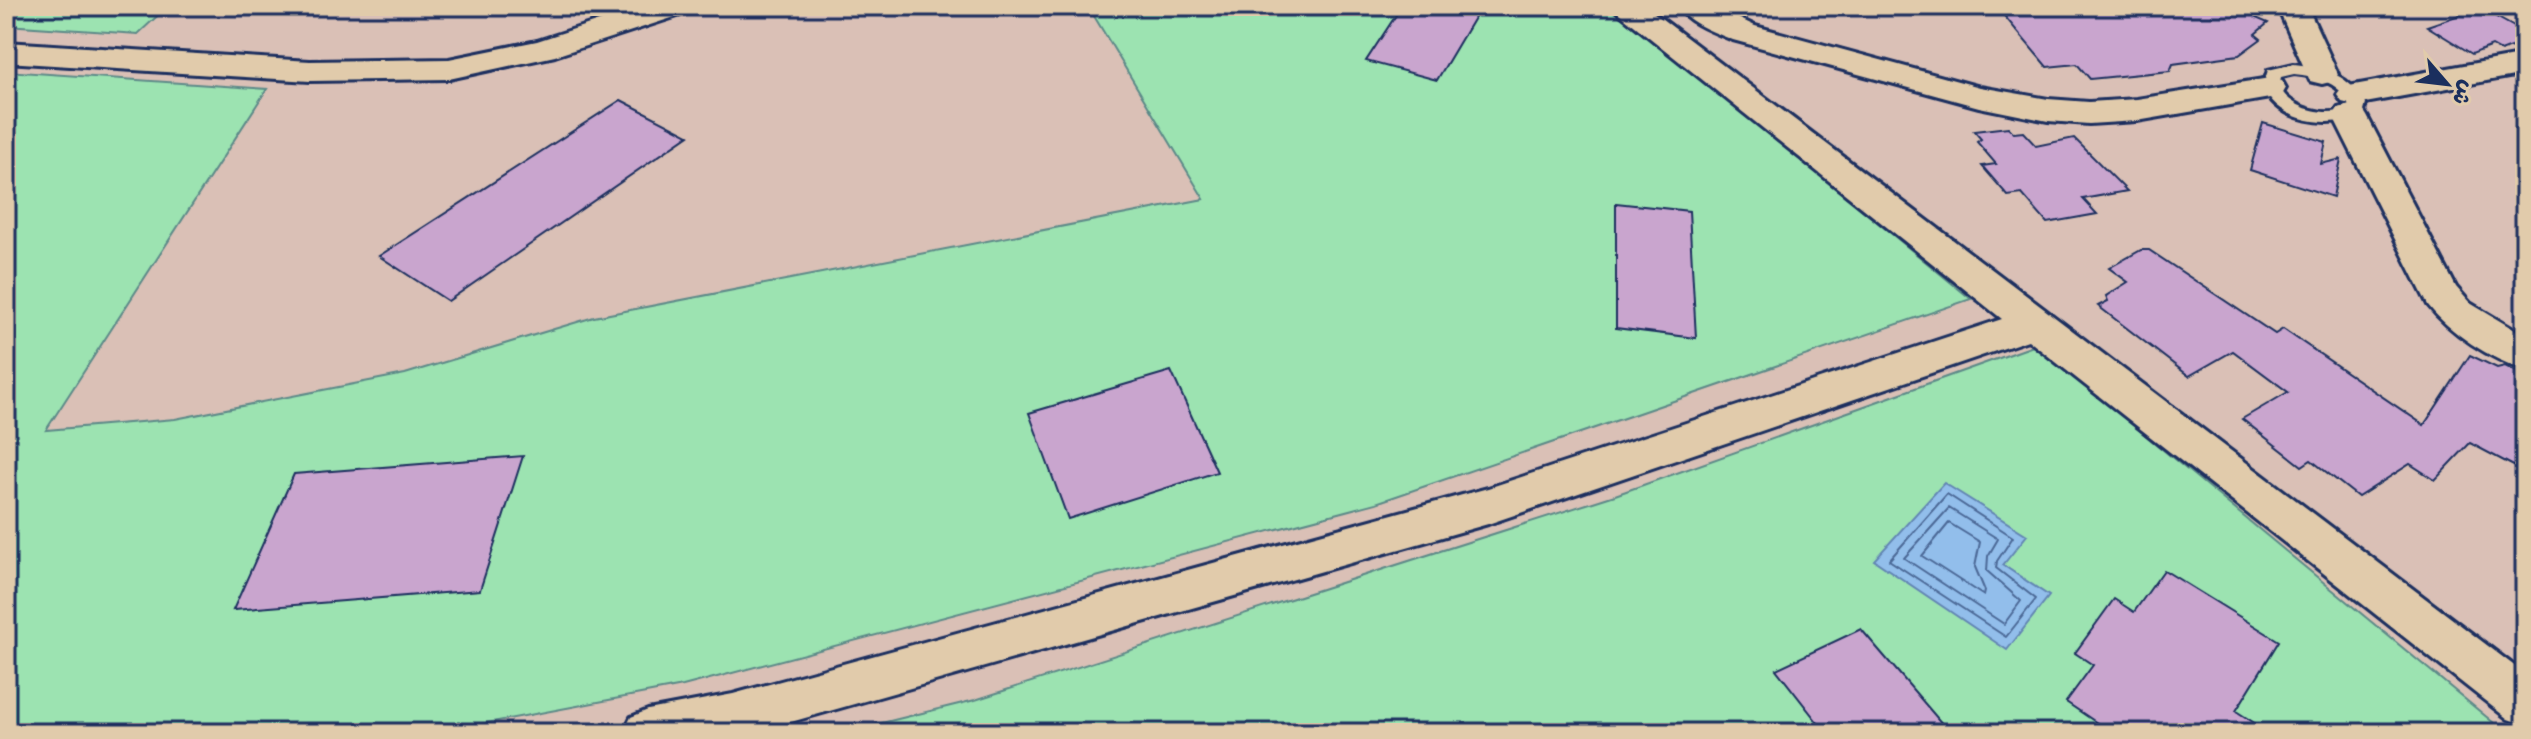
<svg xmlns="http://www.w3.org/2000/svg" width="2531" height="739" viewBox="0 0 2531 739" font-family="'Playpen Sans','Playpen Sans Arabic',sans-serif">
	<rect width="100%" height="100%" fill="#dac0b6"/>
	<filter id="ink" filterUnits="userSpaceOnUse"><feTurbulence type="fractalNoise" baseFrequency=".0125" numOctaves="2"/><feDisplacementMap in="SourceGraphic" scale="16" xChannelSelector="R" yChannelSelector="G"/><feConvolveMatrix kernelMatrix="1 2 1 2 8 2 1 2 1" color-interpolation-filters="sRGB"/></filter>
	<g filter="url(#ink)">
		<!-- green -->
		<g fill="#9ce3b1" stroke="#5c8988" stroke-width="2">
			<path d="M6,6h162l-30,28 -132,-9z"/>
			<path d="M1088,6h521l34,24 328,269 -595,204 -693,183 -249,47h-428v-662l261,18 -221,341 129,-11 230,-45 189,-57 610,-118z"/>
			<path d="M2036,345l470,388h-1665l134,-33 640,-205z"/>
		</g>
		<!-- water -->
		<path fill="#92beeb" stroke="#6285b3" stroke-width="2" d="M1944,483l83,52 -24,30 46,31 -42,54 -133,-90z"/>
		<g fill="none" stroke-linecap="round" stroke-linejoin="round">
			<!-- shore -->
			<g stroke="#4b6896" stroke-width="2">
				<path d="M1947,494l66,43 -16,24 -1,7 40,31 -30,38 -117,-77z"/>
				<path d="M1949,508l49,31 -10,17 -1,15 34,30 -17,23 -100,-66z"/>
				<path d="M1949,523l31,19 -5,25 10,24 -1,5 -62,-40z"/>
			</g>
		</g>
		<!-- building -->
		<g fill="#c9a5ce" stroke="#1b2f5e" stroke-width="2">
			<path d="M1402,6h79l-44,74 -71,-19z"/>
			<path d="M1996,6h274l-14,12 12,5 -13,11 6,5 -22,16 -66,9 -3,7 -80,8 -13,-15 -30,3z"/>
			<path d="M2480,8l45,25v9l-24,9 -9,-5 -20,8 -45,-28z"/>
			<path d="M621,100l68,35 -241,166 -69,-45z"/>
			<path d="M2263,123l63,19 -5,22 20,-5 -8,38 -83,-27z"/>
			<path d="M2008,127l6,6 9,-1 13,14 38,-8 53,53 -44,8 14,15 -50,9 -25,-29 -14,2 -26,-30 14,-2 -19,-22 4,-3 -7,-8z"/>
			<path d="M1616,203l73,8 7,127 -80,-10z"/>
			<path d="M2141,250h8l126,84 8,-5 141,96 46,-70 27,13 8,-2 20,10v96l-55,-29 -35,37 -25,-16 -52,33 -47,-37 -9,6 -60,-47 46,-27 -55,-41 -44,25 -91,-70 10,-5 -2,-5 22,-14 -19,-14z"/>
			<path d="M1171,371l46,101 -149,47 -39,-106z"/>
			<path d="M523,456l-43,134 -247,20 61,-136z"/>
			<path d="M2164,570l115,71 -43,70 34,22h-158l-46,-31 27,-37 -18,-12 39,-54 20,13z"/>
			<path d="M1861,629l89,104h-124l-50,-64z"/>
		</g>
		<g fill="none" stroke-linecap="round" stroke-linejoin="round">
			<defs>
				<path id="service" d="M2294,64c31,3 56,12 72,40l-3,11c-33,14 -85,8 -100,-29l5,-16zM2294,74c21,2 52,10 55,34 -22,10 -60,1 -70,-22l2,-9z"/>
				<g id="minor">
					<path d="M645,6h46l-4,7 -132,43 -106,23 -139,2 -304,-19v-20l304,19 139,-2 88,-18z"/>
					<path d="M1610,6h35l880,668v51l-17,-6 -480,-379 -540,184 -736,209h-129l8,-16 17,-7 85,-16 755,-206 514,-169z"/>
					<path d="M1677,6h36l42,20 225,61 68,12 41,3 48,-3 133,-21 12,3 4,7 -4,7 -12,3 -133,23 -48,3 -41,-3 -69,-14 -246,-67c-19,-8 -44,-16 -56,-34z"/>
					<path d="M2277,6h30l31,68 -4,7 -12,3 -12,-3z"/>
					<path d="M2525,54v20l-171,31 -12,-3 -5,-7 5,-7 12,-3z"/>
					<path d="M2350,105l12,3 5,8 89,171 14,16 55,33v34c-35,-11 -75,-37 -97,-65l-95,-189 5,-8z"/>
				</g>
			</defs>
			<!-- service casing -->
			<use href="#service" stroke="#1b2f5e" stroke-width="6"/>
			<!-- minor casing -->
			<use href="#minor" stroke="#1b2f5e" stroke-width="6"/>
			<!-- service -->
			<use href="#service" fill="#e1cbab" fill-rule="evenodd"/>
			<!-- minor -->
			<use href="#minor" fill="#e1cbab" fill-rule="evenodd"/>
		</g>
	</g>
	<!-- margin -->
	<rect width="2531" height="739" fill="none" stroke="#e1cbab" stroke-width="32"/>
	<rect x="16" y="16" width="2499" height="707" fill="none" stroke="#1b2f5e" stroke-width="3" filter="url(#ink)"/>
	<!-- north arrow -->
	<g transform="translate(2447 84) rotate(118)" stroke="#e1cbab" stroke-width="6" paint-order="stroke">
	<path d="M0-6L14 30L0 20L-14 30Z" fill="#1b2f5e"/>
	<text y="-12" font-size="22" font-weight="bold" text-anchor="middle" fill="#1b2f5e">ش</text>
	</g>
</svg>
